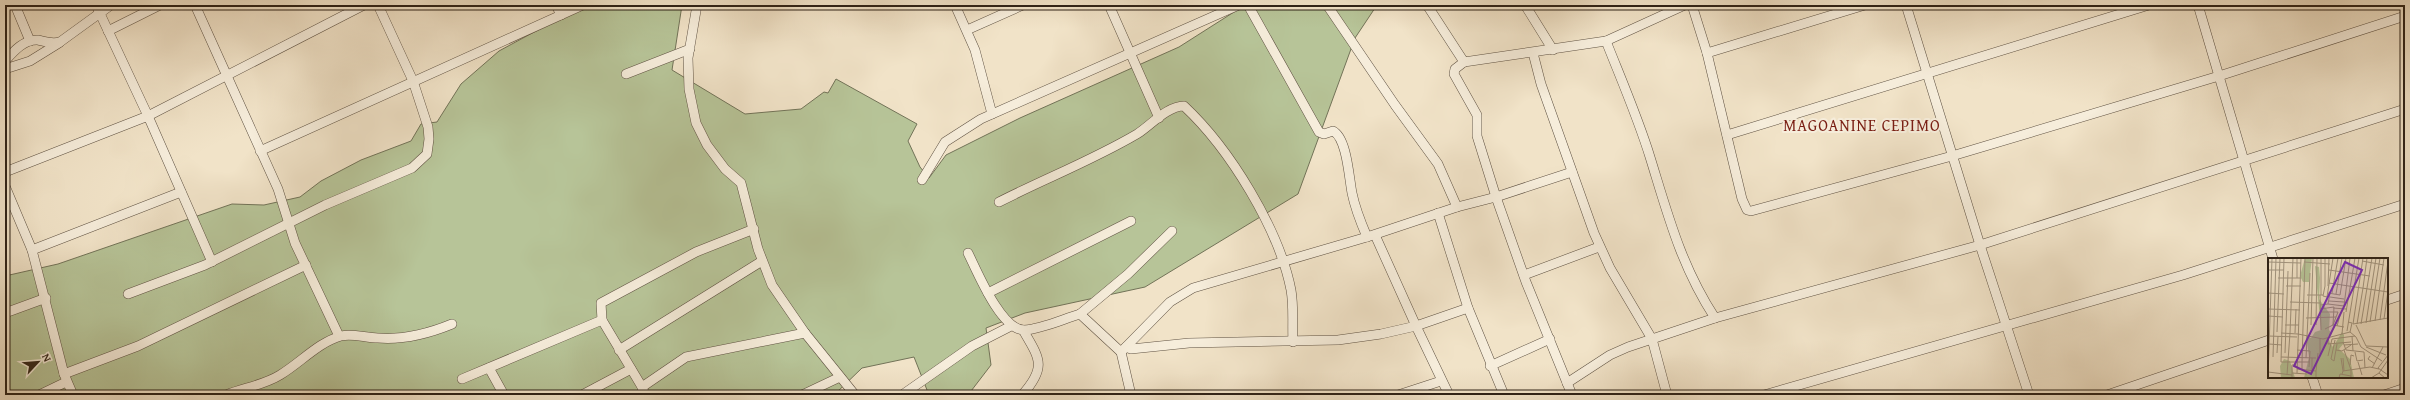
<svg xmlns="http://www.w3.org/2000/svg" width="2410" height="400" viewBox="0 0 2410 400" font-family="'Gentium Book Plus',serif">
	<rect width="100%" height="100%" fill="#f1e3c8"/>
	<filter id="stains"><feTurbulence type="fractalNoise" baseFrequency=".005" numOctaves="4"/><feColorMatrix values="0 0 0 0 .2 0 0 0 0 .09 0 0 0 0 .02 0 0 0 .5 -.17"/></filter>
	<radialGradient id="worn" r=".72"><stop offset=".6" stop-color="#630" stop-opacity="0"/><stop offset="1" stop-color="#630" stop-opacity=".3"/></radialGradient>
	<!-- green -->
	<path fill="#b7c498" stroke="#727358" d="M584,5h98l-10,65 73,44 56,-5 23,-17 4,1 8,-14 81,45 -9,17 12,26 9,11 17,-23 74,-37 159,-71 66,-42h132l-22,33 -57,156 -153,93 -120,26 -39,15 5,37 -23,30h-39l-15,-38 -52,11 -28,27h-829v-119l53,-12 174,-60 32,1 36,-8 21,-16 40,-21 50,-19 10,-17 16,-2 24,-38 38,-33z"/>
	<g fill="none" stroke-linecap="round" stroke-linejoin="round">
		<defs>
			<g id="street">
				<path d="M15,5l15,36"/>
				<path d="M96,5l52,111 216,-111"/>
				<path d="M195,5l83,184 17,54 44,93"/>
				<path d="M556,5l5,10"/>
				<path d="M697,5l-9,53 1,31 7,34 11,22 18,24 16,14 17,66 14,36 33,48 50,62"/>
				<path d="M955,5l20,45 17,64"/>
				<path d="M1109,5l50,113"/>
				<path d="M1248,5l71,127 5,2 9,-3c14,7 16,47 19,62 3,15 9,30 15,44"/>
				<path d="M1427,5l37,57 142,-21 79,-36"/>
				<path d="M1525,5l28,45"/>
				<path d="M1692,5l15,48 35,146 5,11 4,1 201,-55 267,-80 186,-60"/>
				<path d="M1906,5l74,240 49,150"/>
				<path d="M2198,5l75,254"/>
				<path d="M967,30l56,-25"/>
				<path d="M108,31l52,-26"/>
				<path d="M1606,41c15,38 32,77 44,116 18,58 31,109 65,161"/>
				<path d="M1533,53l8,31 53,149 16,35 42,71 15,56"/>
				<path d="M1707,53l158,-48"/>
				<path d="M5,61c8,-9 19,-22 33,-21 9,2 13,4 22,2l51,-37"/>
				<path d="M1464,62l-9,7 -1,5 23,41v21l19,61 30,85 46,113"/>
				<path d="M5,69l25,-8 29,-18"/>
				<path d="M626,74l64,-25"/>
				<path d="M1727,135l422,-130"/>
				<path d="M260,151l323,-146"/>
				<path d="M5,172l143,-56 64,146"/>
				<path d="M922,180l23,-38 36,-23 258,-114"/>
				<path d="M5,186l27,64 32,124 9,21"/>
				<path d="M999,202c45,-23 94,-42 138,-68 13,-8 30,-28 47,-28 46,43 95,123 107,184 3,17 1,35 2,52"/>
				<path d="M1457,207l39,-10 76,-25"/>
				<path d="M1438,213l30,95 36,87"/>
				<path d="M32,250l149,-58"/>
				<path d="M968,253c9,18 33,77 56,77 18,-1 39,-11 56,-16l41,38 10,43"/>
				<path d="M1524,275l75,-28"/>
				<path d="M988,293l143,-72"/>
				<path d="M128,294l77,-29 120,-60 87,-37 15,-14 2,-15 -1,-12 -15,-46 -35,-76"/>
				<path d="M2387,300l18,-6"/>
				<path d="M5,313l41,-15"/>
				<path d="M1080,314l48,-40 44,-43"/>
				<path d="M1126,347l5,2 58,-6 149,-3 43,-6 35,-8 -41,-91"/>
				<path d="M619,350l143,-89"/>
				<path d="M1121,352l49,-50 23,-14 174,-51 90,-30 -19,-43 -43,-59 -68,-100"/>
				<path d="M1490,366l60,-27"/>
				<path d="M489,368l15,27"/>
				<path d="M64,374l74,-28 168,-81"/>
				<path d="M2312,377l6,18"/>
				<path d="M462,379l140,-59"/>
				<path d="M1567,383l43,-28 18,-8 87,-29 265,-73 425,-136"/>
				<path d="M642,387l44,-30 119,-24"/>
				<path d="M39,395l27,-13"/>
				<path d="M226,395c17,-7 38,-10 54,-20 20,-12 39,-33 61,-39 11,-3 25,2 37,2 24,2 52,-5 74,-14"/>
				<path d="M582,395l49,-26"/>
				<path d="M645,395l-3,-8 -40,-67 -1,-17 95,-51 58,-23"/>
				<path d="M802,395l38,-18"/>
				<path d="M902,395l70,-49 39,-20"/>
				<path d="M1022,395c25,-28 18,-36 1,-65"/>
				<path d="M1398,395l43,-14"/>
				<path d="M1449,395l-33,-69 52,-18"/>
				<path d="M1764,395l419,-120 222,-71"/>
				<path d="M2107,395l162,-55"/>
				<path d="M2384,395l21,-7"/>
			</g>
		</defs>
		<!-- street casing -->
		<use href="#street" stroke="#5f5243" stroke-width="10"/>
		<!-- street -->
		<use href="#street" stroke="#f6eddb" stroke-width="9"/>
	</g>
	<g text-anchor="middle" stroke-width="4" stroke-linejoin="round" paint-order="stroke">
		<!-- neighbourhood labels -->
		<g font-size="16" letter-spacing="1" fill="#7a1f14" stroke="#f6eddb">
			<text x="1862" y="131">MAGOANINE CEPIMO</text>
		</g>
	</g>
	<!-- overview -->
	<g transform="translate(2268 258)">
		<rect width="120" height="120" fill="#f1e3c8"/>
		<path d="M37,0h7l-3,24h-6l-3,-6zM47,8l4,1 1,11 -1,21 11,15 -1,16 3,4 -4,2 2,7 3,4 9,-15 2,3v8l-5,6 11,10 4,19h-50l5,-21 -3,-22 5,3 4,-6 6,-2zM16,101l6,2 5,17h-14l-1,-12z" fill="#b7c498"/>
		<path fill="none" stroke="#a39681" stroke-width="1" d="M16,0l-3,104h21l3,-104M95,0l-10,66 35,-6M94,3l22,4M0,4l33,1M36,4l26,2M0,12h16M61,12l41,6M10,20h23M29,20v-20M61,25l59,9M18,28h15M57,28l-2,10 4,1 6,-39M57,28v-28M60,28l1,-28M95,30l4,-30M0,35l16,1M60,35l12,2 6,-37M64,35l6,-35M68,36l6,-36M39,37h16M52,37l1,35M53,37v-37M62,39l14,2M61,43l15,1M22,44l30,1M60,46l16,2M52,47l8,-1 2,-11M76,48l6,-48M65,50l13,1M0,51l32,1M52,51l14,-2 -1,18M52,54h13M78,54l9,-54M0,58l15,1M38,60l30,-1M116,61l4,-28M112,62l8,-59M107,63l9,-63M80,64l4,1 -2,9M102,64l10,-64M98,65l10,-65M89,66l6,-36M93,66l11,-66M17,67h14M43,67l2,-67M48,67l1,-67M65,67l5,-13h-5M88,67l10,21 22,1M69,68l4,-14M57,71l8,-4 11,2M79,73l12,-73M9,74l3,-74M13,75l17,1M22,75l3,-75M27,75l1,-24M30,76l25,5 27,-7 6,5 5,10 21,14M74,76l2,-22M0,78l29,1M84,78l1,15M52,80v16M60,80v6l23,-2M64,81l23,-3M67,82l-4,19 3,2 3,-17M75,84l3,8 18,2M1,86l13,1M76,87l14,-1M98,89l20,8M29,92l13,1 -1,16M68,92l6,1 9,-6M76,92l7,20v8M87,94l2,9 6,-1M96,94l1,16M9,95l1,-17M17,95l3,-82M60,98l4,-17M102,98l-2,3 7,5M5,99l3,-99M13,99l35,1M38,100l4,-85M73,100l2,13M75,100l1,13M90,104l4,13M82,107l1,-10 3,1M104,110l11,-21M110,110l10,-13M110,110l10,7M29,111l19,2v7M34,112v-8h8M44,113v-13M48,113l2,-18M0,114l24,3M24,115l15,1M29,115l4,-115M111,115l9,-13M74,116l1,-3 27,-4 9,2M19,117l3,-42M0,120l4,-120M24,120v-13h4M57,120h14M71,120l1,-4 11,2M103,120l8,-5 6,5"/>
		<path fill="#7b2cbf" fill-opacity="0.15" stroke="#7b2cbf" stroke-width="2" d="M77,4l17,8 -51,104 -17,-8z"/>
		<rect width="120" height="120" fill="none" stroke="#2e2217" stroke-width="2"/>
	</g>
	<!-- margin -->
	<rect width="2410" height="400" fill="none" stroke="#f1e3c8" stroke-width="20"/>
	<rect x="6" y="6" width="2398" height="388" fill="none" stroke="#2e2217" stroke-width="2"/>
	<rect x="10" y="10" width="2390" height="380" fill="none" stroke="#2e2217"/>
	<!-- north arrow -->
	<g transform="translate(38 362) rotate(64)" stroke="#f6eddb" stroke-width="3" paint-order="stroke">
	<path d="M0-3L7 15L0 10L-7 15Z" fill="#2e2217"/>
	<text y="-6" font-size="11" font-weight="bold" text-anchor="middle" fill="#2e2217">N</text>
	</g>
	<rect width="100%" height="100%" filter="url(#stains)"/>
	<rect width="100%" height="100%" fill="url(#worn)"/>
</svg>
